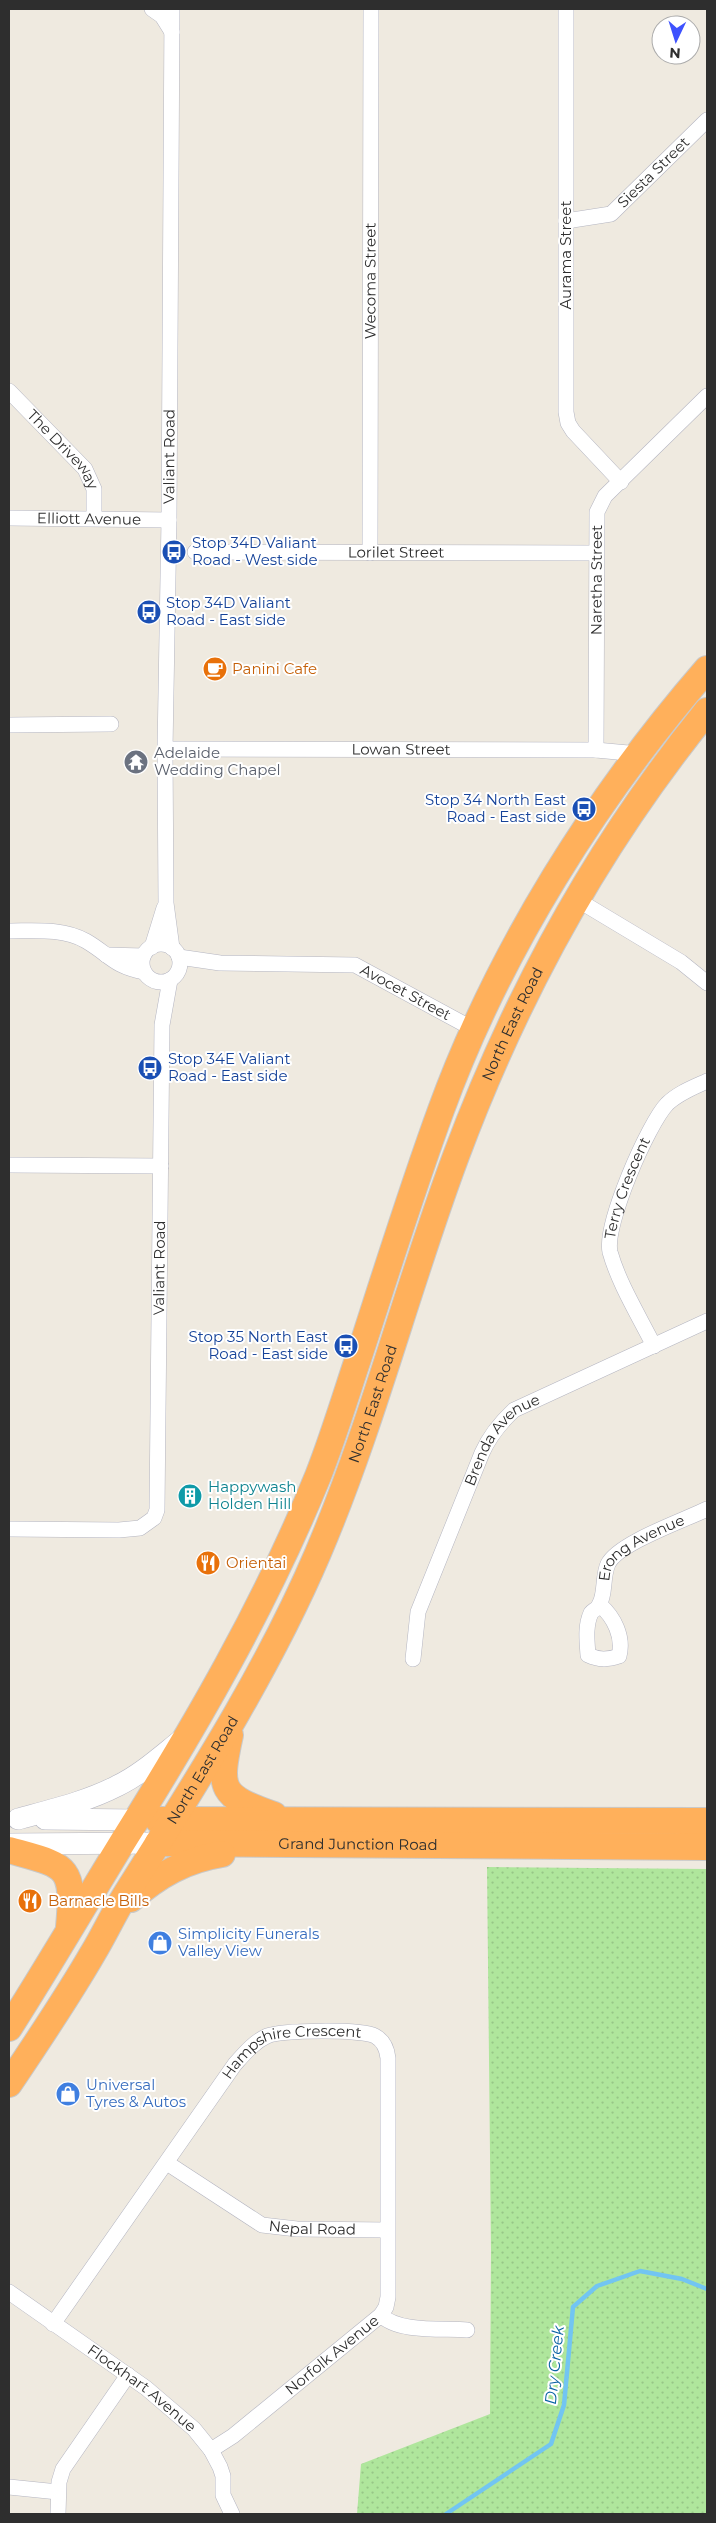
<svg xmlns="http://www.w3.org/2000/svg" width="716" height="2523" viewBox="0 0 716 2523" font-family="Montserrat,sans-serif">
	<defs>
		<pattern id="grass-dots" width="8" height="8" patternUnits="userSpaceOnUse" patternTransform="scale(1.25)"><rect width="8" height="8" fill="#afe69c"/><path d="M2 2h.1M6 6h.1" fill="none" stroke="#97c687" stroke-width="1.8" stroke-linecap="round"/></pattern>
	</defs>
	<rect width="100%" height="100%" fill="#efeae0"/>
	<!-- grass -->
	<path fill="url(#grass-dots)" d="M487,1867l220,2v645h-350l4,-50 129,-50 1,-163z"/>
	<g fill="none" stroke-linecap="round" stroke-linejoin="round">
		<!-- stream -->
		<path stroke="#72c5f2" stroke-width="4.5" d="M446,2514l105,-70 13,-39 9,-98 24,-21 43,-15 42,8 25,10"/>
		<defs>
			<g id="street">
				<path d="M152,9l10,7 10,16"/>
				<path d="M566,9v403l2,11 5,8 48,51"/>
				<path id="s1" d="M566,221l45,-7 96,-94"/>
				<path id="s2" d="M9,391l76,78 9,20v29"/>
				<path id="s3" d="M9,518l160,2"/>
				<path id="s4" d="M195,552l401,1"/>
				<path id="s5" d="M370,553l1,-544"/>
				<path d="M9,725l102,-1"/>
				<path id="s6" d="M165,749l431,1 43,4"/>
				<path id="s7" d="M596,750l1,-238 8,-16 102,-100"/>
				<path d="M576,899l105,63 26,21"/>
				<path d="M9,931c26,0 54,-3 77,10 24,14 27,25 58,31"/>
				<circle cx="161" cy="963" r="19"/>
				<path d="M152,947l12,-39"/>
				<path id="s8" d="M172,948l-6,-45 -1,-154 4,-229 3,-511"/>
				<path d="M106,955l37,1"/>
				<path id="s9" d="M179,957l41,6 135,2 120,65"/>
				<path d="M9,1165l152,1"/>
				<path id="s10" d="M654,1346c-15,-30 -35,-62 -44,-94 -6,-27 38,-128 57,-148 11,-11 27,-17 40,-23"/>
				<path id="s11" d="M9,1529l110,1 21,-2 14,-10 3,-8 5,-485 8,-45"/>
				<path id="s12" d="M600,1605c14,12 24,32 19,51 -12,4 -20,4 -31,-1 -1,-14 -3,-29 3,-42 2,-3 7,-4 8,-8 7,-11 3,-28 9,-41 10,-21 77,-44 99,-55"/>
				<path id="s13" d="M413,1659l5,-47 64,-159c8,-18 18,-30 32,-43l193,-89"/>
				<path id="s14" d="M167,2163l95,62 35,4 90,1"/>
				<path id="s15" d="M9,2292l137,96 48,41 17,21 9,17 3,9v19l9,19"/>
				<path id="s16" d="M53,2324l182,-260c10,-11 19,-22 32,-28 15,-6 95,-7 108,0 9,5 12,13 13,22v239l-2,10 -5,8"/>
				<path id="s17" d="M211,2450l22,-14 148,-121c17,18 63,13 86,15"/>
				<path d="M9,2487l49,5"/>
				<path d="M58,2514l1,-32 4,-13 65,-94"/>
			</g>
			<g id="secondary">
				<path d="M18,1819c33,-9 68,-17 99,-33 23,-11 43,-29 63,-45"/>
				<path d="M45,1819l92,1"/>
				<path d="M9,1844l149,-1"/>
			</g>
			<g id="highway">
				<path d="M230,1735c-12,55 -10,61 44,80"/>
				<path d="M158,1820l549,1"/>
				<path id="s18" d="M158,1843l549,4"/>
				<path d="M9,1850c57,16 66,14 60,77"/>
				<path d="M131,1899c28,-24 54,-39 91,-45"/>
				<path d="M9,2028c39,-61 75,-123 113,-185 74,-118 143,-237 196,-367 15,-38 27,-78 40,-117 27,-83 53,-167 83,-249 58,-159 155,-313 266,-441"/>
				<path id="s19" d="M9,2084c29,-43 58,-86 84,-131 11,-18 19,-36 30,-54 70,-112 143,-224 195,-346 55,-129 89,-266 138,-397 60,-161 142,-311 251,-445"/>
			</g>
		</defs>
		<!-- street casing -->
		<use href="#street" stroke="#b4b5c1" stroke-width="16"/>
		<!-- secondary casing -->
		<use href="#secondary" stroke="#b4b5c1" stroke-width="22"/>
		<!-- highway casing -->
		<use href="#highway" stroke="#c9c9c9" stroke-width="28"/>
		<!-- street -->
		<use href="#street" stroke="#fff" stroke-width="15"/>
		<!-- secondary -->
		<use href="#secondary" stroke="#fff" stroke-width="21"/>
		<!-- highway -->
		<use href="#highway" stroke="#ffb05b" stroke-width="26"/>
	</g>
	<!-- icons -->
	<defs>
		<symbol id="bus-disc" viewBox="-11 -11 22 22"><circle r="9.5" fill="#1a4fb4" stroke="#fff"/><path d="M-5-6H5V4H4V6H2V4H-2V6H-4V4H-5ZM-3.5-4V0h7V-4ZM-3.5 1.2v1.5H-2V1.2ZM2 1.2v1.5H3.5V1.2Z" fill="#fff"/></symbol>
		<symbol id="cafe-disc" viewBox="-11 -11 22 22"><circle r="9.5" fill="#e8710a" stroke="#fff"/><path d="M-5.5-4.5H6V0H3Q3 3.5 0 3.5H-2.5Q-5.5 3.5-5.5 0ZM3-3.2v2h1.7v-2ZM-6 4.5H4V6H-6Z" fill="#fff"/></symbol>
		<symbol id="temple-disc" viewBox="-11 -11 22 22"><circle r="9.5" fill="#6b7280" stroke="#fff"/><path d="M0-6L5-2H3V0L6.5 2.5H4V6H1.5V3h-3V6H-4V2.5H-6.5L-3 0V-2H-5Z" fill="#fff"/></symbol>
		<symbol id="building-disc" viewBox="-11 -11 22 22"><circle r="9.5" fill="#0f9aa8" stroke="#fff"/><path d="M-4-6H4V6H1V3H-1V6H-4ZM-2.5-4.3h1.7v1.8h-1.7ZM.8-4.3h1.7v1.8H.8ZM-2.5-1h1.7V.8h-1.7ZM.8-1h1.7V.8H.8Z" fill="#fff"/></symbol>
		<symbol id="restaurant-disc" viewBox="-11 -11 22 22"><circle r="9.5" fill="#e8710a" stroke="#fff"/><path d="M-5-6h1v4h1v-4h1v4h1v-4h1v5L-1.5 .5V6h-2V.5L-5-1ZM5-6V6H3V1.5H1.5Q1.5-4 5-6Z" fill="#fff"/></symbol>
		<symbol id="shop-disc" viewBox="-11 -11 22 22"><circle r="9.5" fill="#3f7fe0" stroke="#fff"/><path d="M-5-2.5h2.3a2.7 3.5 0 0 1 5.4 0H5L5.5 6h-11ZM-1.5-2.5h3a1.5 2.3 0 0 0-3 0Z" fill="#fff"/></symbol>
	</defs>
	<g fill-rule="evenodd">
		<use href="#bus-disc" x="160" y="538" width="28" height="28"/>
		<use href="#bus-disc" x="135" y="598" width="28" height="28"/>
		<use href="#cafe-disc" x="201" y="655" width="28" height="28"/>
		<use href="#temple-disc" x="122" y="748" width="28" height="28"/>
		<use href="#bus-disc" x="570" y="795" width="28" height="28"/>
		<use href="#bus-disc" x="136" y="1054" width="28" height="28"/>
		<use href="#bus-disc" x="332" y="1332" width="28" height="28"/>
		<use href="#building-disc" x="176" y="1482" width="28" height="28"/>
		<use href="#restaurant-disc" x="194" y="1549" width="28" height="28"/>
		<use href="#restaurant-disc" x="16" y="1887" width="28" height="28"/>
		<use href="#shop-disc" x="146" y="1929" width="28" height="28"/>
		<use href="#shop-disc" x="54" y="2080" width="28" height="28"/>
	</g>
	<g text-anchor="middle" stroke-width="4" stroke-linejoin="round" paint-order="stroke">
		<!-- street labels -->
		<g font-size="15" fill="#2e2e2e" stroke="#fff">
			<text dy="5" stroke="none"><textPath href="#s1" startOffset="105">Siesta Street</textPath></text>
			<text transform="translate(566 255) rotate(-90)" y="5">Aurama Street</text>
			<text dy="5" stroke="none"><textPath href="#s5" startOffset="272">Wecoma Street</textPath></text>
			<text dy="5" stroke="none"><textPath href="#s2" startOffset="80">The Driveway</textPath></text>
			<text dy="5" stroke="none"><textPath href="#s8" startOffset="492">Valiant Road</textPath></text>
			<text dy="5" stroke="none"><textPath href="#s3" startOffset="80">Elliott Avenue</textPath></text>
			<text dy="5" stroke="none"><textPath href="#s4" startOffset="201">Lorilet Street</textPath></text>
			<text dy="5" stroke="none"><textPath href="#s7" startOffset="170">Naretha Street</textPath></text>
			<text dy="5" stroke="none"><textPath href="#s6" startOffset="236">Lowan Street</textPath></text>
			<text dy="5" stroke="none"><textPath href="#s9" startOffset="234">Avocet Street</textPath></text>
			<text dy="5" stroke="none"><textPath href="#s19" startOffset="1179">North East Road</textPath></text>
			<text dy="5" stroke="none"><textPath href="#s10" startOffset="171">Terry Crescent</textPath></text>
			<text dy="5" stroke="none"><textPath href="#s11" startOffset="399">Valiant Road</textPath></text>
			<text dy="5" stroke="none"><textPath href="#s19" startOffset="774">North East Road</textPath></text>
			<text dy="5" stroke="none"><textPath href="#s13" startOffset="242">Brenda Avenue</textPath></text>
			<text dy="5" stroke="none"><textPath href="#s12" startOffset="221">Erong Avenue</textPath></text>
			<text dy="5" stroke="none"><textPath href="#s19" startOffset="369">North East Road</textPath></text>
			<text dy="5" stroke="none"><textPath href="#s18" startOffset="200">Grand Junction Road</textPath></text>
			<text dy="5" stroke="none"><textPath href="#s16" startOffset="378">Hampshire Crescent</textPath></text>
			<text dy="5" stroke="none"><textPath href="#s14" startOffset="164">Nepal Road</textPath></text>
			<text dy="5" stroke="none"><textPath href="#s17" startOffset="154">Norfolk Avenue</textPath></text>
			<text dy="5" stroke="none"><textPath href="#s15" startOffset="164">Flockhart Avenue</textPath></text>
		</g>
		<!-- transit labels -->
		<g font-size="15" fill="#164399" stroke="#fff" text-anchor="start">
			<text x="192" y="548">Stop 34D Valiant<tspan x="192" dy="17">Road - West side</tspan></text>
			<text x="166" y="608">Stop 34D Valiant<tspan x="166" dy="17">Road - East side</tspan></text>
			<text x="566" y="805" text-anchor="end">Stop 34 North East<tspan x="566" dy="17">Road - East side</tspan></text>
			<text x="168" y="1064">Stop 34E Valiant<tspan x="168" dy="17">Road - East side</tspan></text>
			<text x="328" y="1342" text-anchor="end">Stop 35 North East<tspan x="328" dy="17">Road - East side</tspan></text>
		</g>
		<!-- food labels -->
		<g font-size="15" fill="#c56008" stroke="#fff" text-anchor="start">
			<text x="232" y="674">Panini Cafe</text>
			<text x="226" y="1568">Orientai</text>
			<text x="48" y="1906">Barnacle Bills</text>
		</g>
		<!-- worship labels -->
		<g font-size="15" fill="#5b616d" stroke="#fff" text-anchor="start">
			<text x="154" y="758">Adelaide<tspan x="154" dy="17">Wedding Chapel</tspan></text>
		</g>
		<!-- culture labels -->
		<g font-size="15" fill="#0d838f" stroke="#fff" text-anchor="start">
			<text x="208" y="1492">Happywash<tspan x="208" dy="17">Holden Hill</tspan></text>
		</g>
		<!-- shop labels -->
		<g font-size="15" fill="#366cbe" stroke="#fff" text-anchor="start">
			<text x="178" y="1939">Simplicity Funerals<tspan x="178" dy="17">Valley View</tspan></text>
			<text x="86" y="2090">Universal<tspan x="86" dy="17">Tyres &amp; Autos</tspan></text>
		</g>
		<!-- water labels -->
		<g font-size="16" font-style="italic" fill="#0a63a5" stroke="#fff">
			<text transform="translate(554 2365) rotate(-84)" y="6">Dry Creek</text>
		</g>
	</g>
	<!-- border -->
	<rect width="716" height="2523" fill="none" stroke="#2e2e2e" stroke-width="20"/>
	<!-- north arrow -->
	<g transform="translate(676 40) rotate(184)"><circle r="24" fill="#ffffff" stroke="#ababab"/>
	<path d="M0-4L9 19L0 12L-9 19Z" fill="#3e52fe"/>
	<text y="-8" font-size="14" font-weight="bold" text-anchor="middle" fill="#2e2e2e">N</text>
	</g>
</svg>
